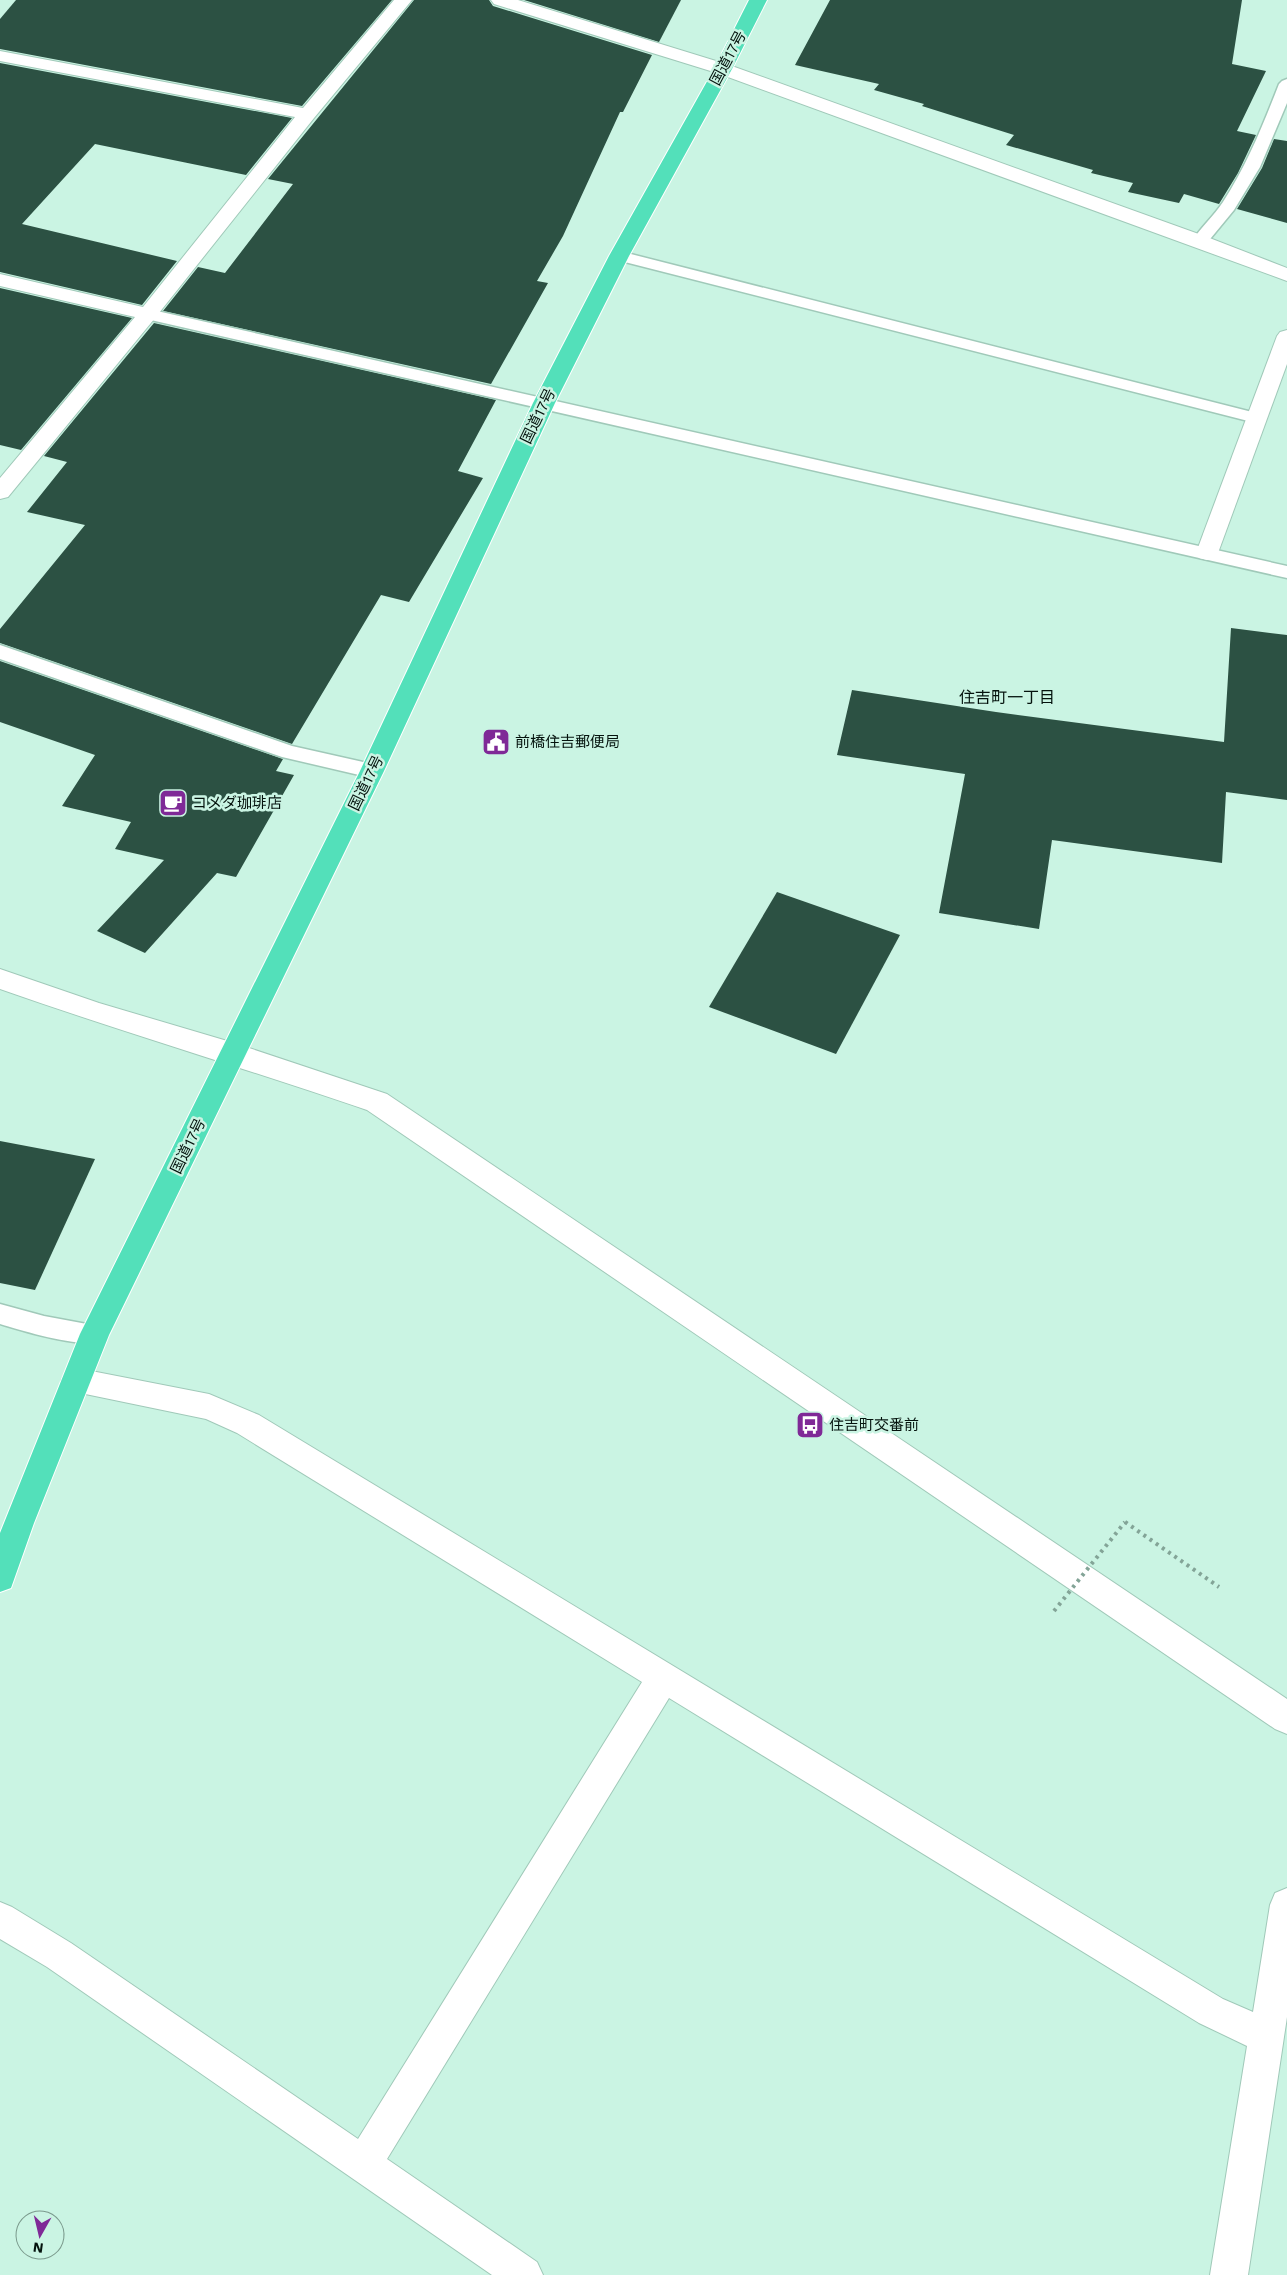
<svg xmlns="http://www.w3.org/2000/svg" width="1287" height="2275" viewBox="0 0 1287 2275" font-family="'Work Sans','Noto Sans JP',sans-serif">
	<rect width="100%" height="100%" fill="#caf4e3"/>
	<!-- building -->
	<g fill="#2c5143">
		<path d="M16,0h376l-90,106 -302,-57v-30z"/>
		<path d="M414,0h75l4,6 159,49 -29,57h-3l-57,124 -26,45 11,2 -57,101 -328,-73 35,-44 27,6 68,-89 -25,-5z"/>
		<path d="M524,0h157l-22,42z"/>
		<path d="M830,0h412l-10,64 34,7 -29,60 19,4 -18,38 -19,31 -35,-10 -5,9 -51,-11 5,-9 -42,-10 2,-3 -87,-25 8,-10 -92,-29 2,-2 -50,-14 5,-6 -84,-19z"/>
		<path d="M0,63l292,55 -46,57 -151,-31 -73,80 155,37 -35,44 -142,-33z"/>
		<path d="M1274,139l13,2v82l-50,-14 25,-41z"/>
		<path d="M0,288l132,30 -111,132 -21,-5z"/>
		<path d="M154,323l342,77 -38,71 25,7 -74,124 -28,-7 -89,149 -292,-101v-14l85,-104 -58,-13 40,-50 -23,-6z"/>
		<path d="M1231,628l56,7v165l-61,-8 -4,71 -170,-23 -13,89 -100,-16 26,-139 -128,-19 15,-65 144,22 228,30z"/>
		<path d="M0,661l283,98 -7,12 18,4 -58,102 -19,-4 -72,80 -48,-22 67,-71 -49,-11 16,-27 -69,-16 33,-51 -95,-33z"/>
		<path d="M777,892l123,43 -64,119 -127,-47z"/>
		<path d="M0,1141l95,18 -60,131 -35,-7z"/>
	</g>
	<g fill="none" stroke-linecap="round" stroke-linejoin="round">
		<defs>
			<g id="service">
				<path d="M1287,79v24l-27,64 -26,43 -28,34h-12l-2,-3c9,-14 22,-25 31,-39 24,-37 40,-77 56,-118l3,-3z"/>
				<path d="M619,251l637,162 6,1 3,4 -3,4 -6,1 -643,-164 -2,-3 2,-3z"/>
				<path d="M148,309l1139,257v12l-1145,-260 -2,-4 2,-4z"/>
				<path d="M0,645l292,101 80,18 7,2 3,5 -3,5 -7,2 -90,-21 -282,-98z"/>
				<path d="M0,1304l44,12 59,11 4,7 -4,7c-22,8 -79,-10 -103,-17z"/>
			</g>
			<g id="minor">
				<path d="M394,0h18l-98,118 -159,200 -147,179 -8,2v-21l135,-161 -135,-31v-12l143,33 152,-190 -295,-56v-10l303,57z"/>
				<path d="M1287,330v34l-69,189 -3,5 -8,2 -8,-2 -3,-5 81,-217 3,-4z"/>
				<path d="M76,1368l133,26 50,21 964,584 30,13 17,-107 5,-12 12,-5v129l-39,258h-38l37,-229 -48,-23 -530,-325 -282,461 150,103 6,13h-51l-445,-308 -47,-28v-37l12,5 59,36 287,196 284,-457 -405,-249 -31,-14 -140,-29 -5,-9 5,-9z"/>
			</g>
			<g id="tertiary">
				<path d="M491,0h27l211,65 478,172 80,31v13l-570,-208 -223,-69z"/>
				<path d="M0,969l99,34 135,40 153,51 900,605v35l-12,-5 -908,-619c-122,-42 -245,-78 -367,-121z"/>
			</g>
			<path id="trunk" d="M749,0h18l-35,69 -103,187 -74,147 -171,368 -275,564 -75,188 -23,65 -11,4v-59l80,-199 280,-563 173,-368 76,-147 105,-187z"/>
		</defs>
		<!-- service casing -->
		<use href="#service" stroke="#a0c9b9" stroke-width="3"/>
		<!-- minor casing -->
		<use href="#minor" stroke="#a0c9b9" stroke-width="2"/>
		<!-- tertiary casing -->
		<use href="#tertiary" stroke="#a0c9b9" stroke-width="2"/>
		<!-- trunk casing -->
		<use href="#trunk" stroke="#fff" stroke-width="2"/>
		<!-- path -->
		<path stroke="#83a497" stroke-width="4" stroke-dasharray="3 4.5" stroke-linecap="butt" d="M1125,1522l94,65"/>
		<!-- service -->
		<use href="#service" fill="#fff" fill-rule="evenodd"/>
		<!-- minor -->
		<use href="#minor" fill="#fff" fill-rule="evenodd"/>
		<!-- tertiary -->
		<use href="#tertiary" fill="#fff" fill-rule="evenodd"/>
		<!-- trunk -->
		<use href="#trunk" fill="#53e0ba" fill-rule="evenodd"/>
		<!-- path-bridge -->
		<path stroke="#83a497" stroke-width="4" stroke-dasharray="3 4.5" stroke-linecap="butt" d="M1054,1611l71,-89"/>
	</g>
	<!-- icons -->
	<defs>
		<symbol id="civic-square" viewBox="-11 -11 22 22"><rect x="-9" y="-9" width="18" height="18" rx="4" fill="#7f2997" stroke="#caf4e3"/><path d="M-.6-6.5H3V-4.5H.6V-3L4-1V1h2V6H-6V1h2V-1L-.6-3ZM-1.2 2.5V6h2.4V2.5Z" fill="#fff"/></symbol>
		<symbol id="cafe-square" viewBox="-11 -11 22 22"><rect x="-9" y="-9" width="18" height="18" rx="4" fill="#7f2997" stroke="#caf4e3"/><path d="M-5.5-4.5H6V0H3Q3 3.5 0 3.5H-2.5Q-5.5 3.5-5.5 0ZM3-3.2v2h1.7v-2ZM-6 4.5H4V6H-6Z" fill="#fff"/></symbol>
		<symbol id="bus-square" viewBox="-11 -11 22 22"><rect x="-9" y="-9" width="18" height="18" rx="4" fill="#7f2997" stroke="#caf4e3"/><path d="M-5-6H5V4H4V6H2V4H-2V6H-4V4H-5ZM-3.5-4V0h7V-4ZM-3.5 1.2v1.5H-2V1.2ZM2 1.2v1.5H3.5V1.2Z" fill="#fff"/></symbol>
	</defs>
	<g fill-rule="evenodd">
		<use href="#civic-square" x="480" y="726" width="32" height="32"/>
		<use href="#cafe-square" x="157" y="787" width="32" height="32"/>
		<use href="#bus-square" x="794" y="1409" width="32" height="32"/>
	</g>
	<g text-anchor="middle" stroke-width="5" stroke-linejoin="round" paint-order="stroke">
		<!-- street labels -->
		<g font-size="15" fill="#04120d" stroke="#caf4e3">
			<text transform="translate(728 58) rotate(-62)" y="5">国道17号</text>
			<text transform="translate(538 416) rotate(-64)" y="5">国道17号</text>
			<text transform="translate(366 783) rotate(-64)" y="5">国道17号</text>
			<text transform="translate(188 1146) rotate(-64)" y="5">国道17号</text>
		</g>
		<!-- poi labels -->
		<g font-size="15" fill="#04120d" stroke="#caf4e3" text-anchor="start">
			<text x="515" y="747">前橋住吉郵便局</text>
			<text x="192" y="808">コメダ珈琲店</text>
			<text x="829" y="1430">住吉町交番前</text>
		</g>
		<!-- neighbourhood labels -->
		<g font-size="16" fill="#04120d" stroke="#caf4e3">
			<text x="1007" y="703">住吉町一丁目</text>
		</g>
	</g>
	<!-- north arrow -->
	<g transform="translate(40 2235) rotate(188)"><circle r="24" fill="#caf4e3" stroke="#7b9a8d"/>
	<path d="M0-4L9 19L0 12L-9 19Z" fill="#7f2997"/>
	<text y="-8" font-size="14" font-weight="bold" text-anchor="middle" fill="#04120d">N</text>
	</g>
</svg>
